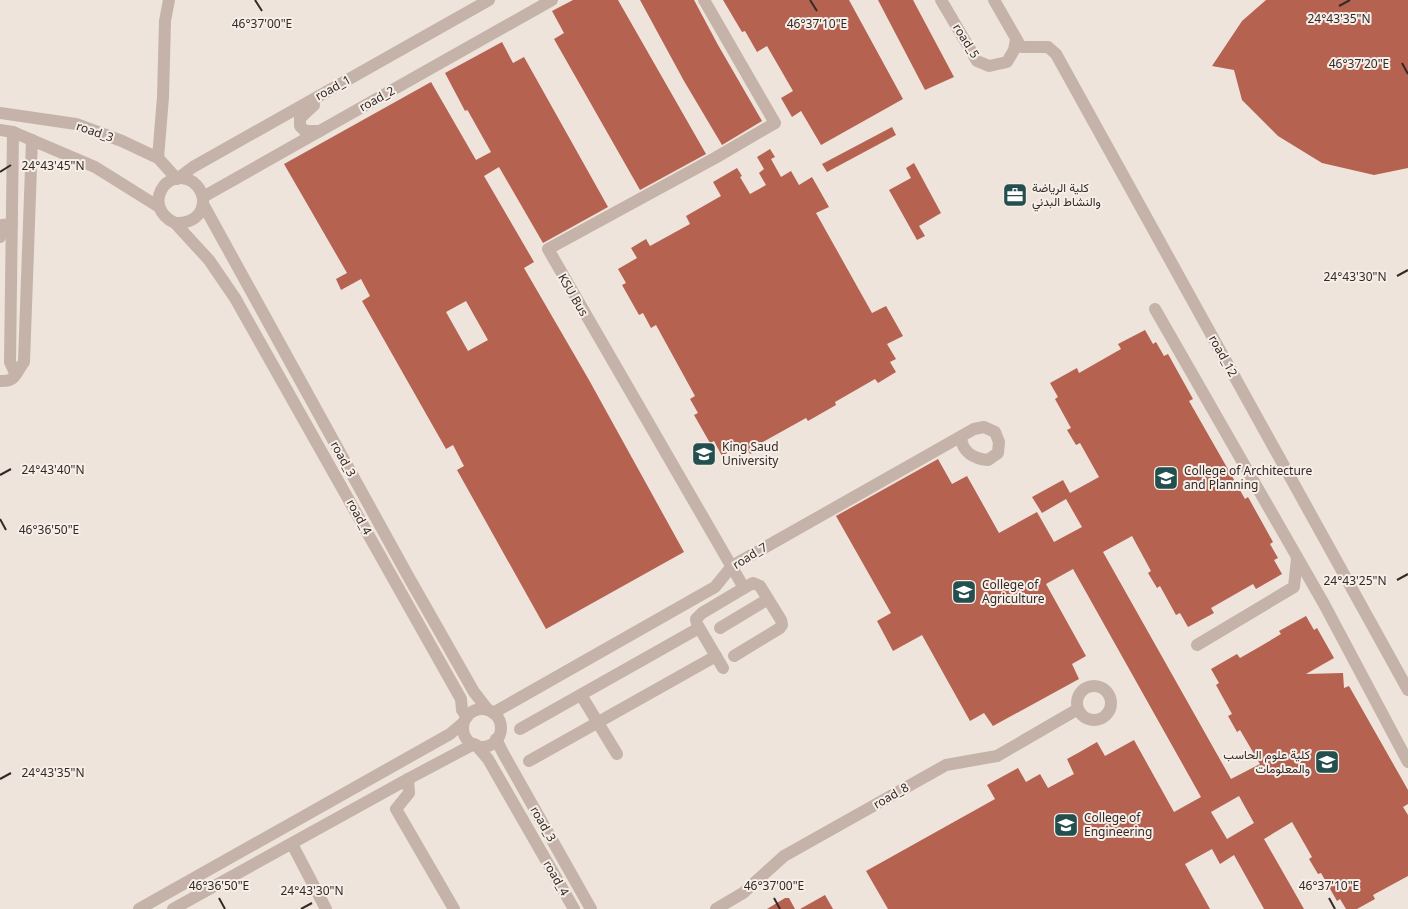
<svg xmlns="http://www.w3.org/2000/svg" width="1408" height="909" viewBox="0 0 1408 909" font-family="'Noto Sans',Vazirmatn,sans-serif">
	<rect width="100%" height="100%" fill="#eee4db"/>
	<!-- building -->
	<g fill="#b66251" fill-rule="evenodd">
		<path d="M573,0h45l88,154 -66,36 -86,-151 10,-6 -12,-22z"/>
		<path d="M640,0h54l24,45 44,76 -40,24 -38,-64z"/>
		<path d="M723,0h126l54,99 -82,46 -20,-34 -9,6 -11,-19 12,-7 -26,-45 -10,6 -12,-21 -3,1z"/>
		<path d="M878,0h35l41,77 -29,13z"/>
		<path d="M1266,0h142v168l-34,7 -52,-12 -44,-27 -36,-36 -8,-30 -22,-4 30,-45z"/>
		<path d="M502,42l11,21 11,-6 84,150 -65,36 -44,-76 -15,9 50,86 -10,6 65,112 95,172 -138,77 -89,-159 7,-4 -11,-21 -7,4 -84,-148 8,-5 -9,-17 -20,11 -5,-11 11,-6 -63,-109 147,-82 45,78 15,-8 -23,-41 -1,-1 -2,1 -20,-38zM466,301l22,39 -20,11 -22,-39z"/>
		<path d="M892,127l4,8 -69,37 -5,-8z"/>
		<path d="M770,149l5,8 -4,2 10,18 10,-6 8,14 13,-8 17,30 -13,6 56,100 14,-7 17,30 -16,8 9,15 -6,3 6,10 -18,11 -3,-4 -40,23 1,3 -28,16 -2,-3 -45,25 2,4 -13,7 -6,-11 -22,13 -8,-15 -4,2 -16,-28 4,-2 -8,-14 5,-3 -39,-71 -5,3 -8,-15 -4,2 -17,-30 4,-2 -8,-14 19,-11 -6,-10 15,-9 4,7 40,-22 -4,-8 35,-20 -8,-14 24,-14 5,8 -2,1 10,17 16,-9 -7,-12 5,-4 -7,-12z"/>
		<path d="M914,163l27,50 -22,13 6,10 -8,4 -28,-50 22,-12 -5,-10z"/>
		<path d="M1145,330l8,14 3,-2 8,14 4,-2 25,45 -4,2 56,98 3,-2 25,45 -3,2 8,14 -4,2 8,14 -26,15 -3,-5 -42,24 3,5 -26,14 -8,-14 -4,2 -16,-29 -3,2 -9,-15 3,-2 -19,-35 -29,16 128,227 29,-15 -20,-34 -3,2 -9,-16 4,-2 -16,-29 3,-2 -8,-14 26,-15 3,4 21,-12 20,-12 -2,-3 27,-15 8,14 3,-2 17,30 -28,16 37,-1 1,15 5,-2 59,104v14l-5,3 5,8v61l-35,19 2,4 -18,10h-11l-6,-10 -3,2 -16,-28 -3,1 -9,-15 3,-2 -20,-35 -28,17 40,70h-40l-30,-54 -14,9 -8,-15 -27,15 25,45h-322l-22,-38 129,-72 -8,-14 31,-17 8,14 14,-8 8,14 26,-14 -7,-15 11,-6 19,-11 8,14 29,-16 40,72 27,-15 -128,-228 -27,15 40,72 -14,8 7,15 -86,47 -9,-13 -14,8 -48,-86 -29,16 -16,-30 14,-8 -55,-97 102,-57 14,25 15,-8 32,57 38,-21 17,30 28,-15 -16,-28 -24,14 -10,-16 31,-17 7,13 29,-16 -19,-34 -4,2 -9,-15 4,-2 -16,-29 3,-2 -8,-14 27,-15 2,5 42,-24 -3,-5zM1239,796l15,27 -27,16 -16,-27z"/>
		<path d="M825,895l8,14h-33z"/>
		<path d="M785,898h4l6,11h-28z"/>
	</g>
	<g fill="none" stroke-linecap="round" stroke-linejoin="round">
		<!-- minor -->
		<g stroke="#c5b3a9" stroke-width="12">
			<path d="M704,0l71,123 -60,35 -167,91 196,339 -42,25 -6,6 1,5 26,44"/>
			<path d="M941,0l36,61 12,5 18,-4 7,-12 2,-11"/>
			<path d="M994,0l27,47h27l8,7 352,636"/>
			<path d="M314,105l-14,13v8l5,5h15"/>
			<path d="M0,113l76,11 46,17 36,17 19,21 16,-12 296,-167"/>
			<path d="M0,130l13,2 82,35 64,40"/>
			<path d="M13,132l-3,230 5,11"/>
			<path d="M158,158l5,-61 2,-76 4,-21"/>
			<path d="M203,197l349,-197"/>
			<path d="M203,204l205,372 66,116 14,18"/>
			<path d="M175,223c15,1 29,-7 28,-24 -1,-7 -5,-13 -10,-17 -27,-17 -52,25 -18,41l34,37 26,38 226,401 1,11 5,7"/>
			<path d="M0,237l2,-12 10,-1"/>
			<path d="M1155,309l169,295 84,158"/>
			<path d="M0,381c16,1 15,-7 24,-19l8,-222"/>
			<path d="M720,628l48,-29"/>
			<path d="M1197,645l97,-58 3,-29"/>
			<path d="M734,656l46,-28 2,-3 -1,-5 -21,-34 -7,-3 -9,5"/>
			<circle cx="1094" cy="703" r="17"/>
			<path d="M581,695l36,59"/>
			<circle cx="482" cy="728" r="19"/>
			<path d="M493,713l222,-126 17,-21 242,-137 10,-2 11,5 4,10 -1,11 -10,7c-14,-1 -26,-8 -27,-23"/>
			<path d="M520,729l179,-101"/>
			<path d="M496,739l7,14 88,156"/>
			<path d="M476,745l12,14 86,150"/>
			<path d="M529,761l187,-105"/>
			<path d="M408,779l1,14 -13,16 58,100"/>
			<path d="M292,844l34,65"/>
			<path d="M139,909l311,-175 13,-11"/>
			<path d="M173,909l235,-130 66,-35"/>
			<path d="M716,909l27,-16 41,-37 162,-91 51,-9 81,-47"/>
		</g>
	</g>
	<!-- ticks -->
	<path fill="none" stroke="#332a28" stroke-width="2" d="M255,0l7,11M810,0l7,11M1339,6l11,-6M1402,63l6,11M0,172l11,-7M1397,276l11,-6M0,475l11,-6M0,519l6,11M1397,580l11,-6M0,779l11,-6M219,898l6,11M774,898l6,11M1329,898l6,11M301,909l11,-6"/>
	<!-- icons -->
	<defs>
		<symbol id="office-square" viewBox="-11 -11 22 22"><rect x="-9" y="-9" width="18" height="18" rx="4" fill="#234f4e" stroke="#f6eee7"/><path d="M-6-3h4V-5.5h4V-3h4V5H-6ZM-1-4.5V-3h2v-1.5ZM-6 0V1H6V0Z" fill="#fff"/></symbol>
		<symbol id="university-square" viewBox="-11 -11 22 22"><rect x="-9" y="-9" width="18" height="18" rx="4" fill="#234f4e" stroke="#f6eee7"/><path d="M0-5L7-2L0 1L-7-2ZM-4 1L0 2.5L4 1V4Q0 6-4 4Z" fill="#fff"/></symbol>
	</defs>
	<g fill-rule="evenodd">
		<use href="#office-square" x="1001" y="181" width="28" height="28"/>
		<use href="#university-square" x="690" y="440" width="28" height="28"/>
		<use href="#university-square" x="1152" y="464" width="28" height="28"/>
		<use href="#university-square" x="950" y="578" width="28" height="28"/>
		<use href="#university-square" x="1313" y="748" width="28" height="28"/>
		<use href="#university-square" x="1052" y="811" width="28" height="28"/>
	</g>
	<g text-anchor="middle" stroke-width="4" stroke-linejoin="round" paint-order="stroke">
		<!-- street labels -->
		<g font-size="12" fill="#332a28" stroke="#f6eee7">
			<text transform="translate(966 41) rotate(58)" y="4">road_5</text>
			<text transform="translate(333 88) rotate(-29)" y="4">road_1</text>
			<text transform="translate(377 99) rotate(-29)" y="4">road_2</text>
			<text transform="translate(95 132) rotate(19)" y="4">road_3</text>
			<text transform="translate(573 295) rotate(60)" y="4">KSU Bus</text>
			<text transform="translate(1223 356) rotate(61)" y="4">road_12</text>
			<text transform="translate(343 459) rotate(61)" y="4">road_3</text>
			<text transform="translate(359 517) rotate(61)" y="4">road_4</text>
			<text transform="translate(750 556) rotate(-32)" y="4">road_7</text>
			<text transform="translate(891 796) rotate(-30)" y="4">road_8</text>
			<text transform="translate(543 824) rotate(60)" y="4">road_3</text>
			<text transform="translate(556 878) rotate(60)" y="4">road_4</text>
		</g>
		<!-- poi labels -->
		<g font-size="12" fill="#332a28" stroke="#f6eee7" text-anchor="start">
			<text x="1032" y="192">كلية الرياضة<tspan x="1032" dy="14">والنشاط البدني</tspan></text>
			<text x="722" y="451">King Saud<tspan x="722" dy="14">University</tspan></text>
			<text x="1184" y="475">College of Architecture<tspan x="1184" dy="14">and Planning</tspan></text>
			<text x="982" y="589">College of<tspan x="982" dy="14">Agriculture</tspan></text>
			<text x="1310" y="759" text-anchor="end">كلية علوم الحاسب<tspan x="1310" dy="14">والمعلومات</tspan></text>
			<text x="1084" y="822">College of<tspan x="1084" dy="14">Engineering</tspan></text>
		</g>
	</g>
	<g font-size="12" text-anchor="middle" fill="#332a28" stroke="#f6eee7" stroke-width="4" stroke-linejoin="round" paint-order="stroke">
		<text x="1339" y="23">24°43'35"N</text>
		<text x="262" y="28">46°37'00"E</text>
		<text x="817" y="28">46°37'10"E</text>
		<text x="1359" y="68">46°37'20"E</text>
		<text x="53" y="170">24°43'45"N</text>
		<text x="1355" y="281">24°43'30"N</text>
		<text x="53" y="474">24°43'40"N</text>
		<text x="49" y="534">46°36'50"E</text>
		<text x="1355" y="585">24°43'25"N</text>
		<text x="53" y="777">24°43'35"N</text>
		<text x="219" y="890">46°36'50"E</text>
		<text x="774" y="890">46°37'00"E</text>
		<text x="1329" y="890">46°37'10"E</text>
		<text x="312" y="895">24°43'30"N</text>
	</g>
</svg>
